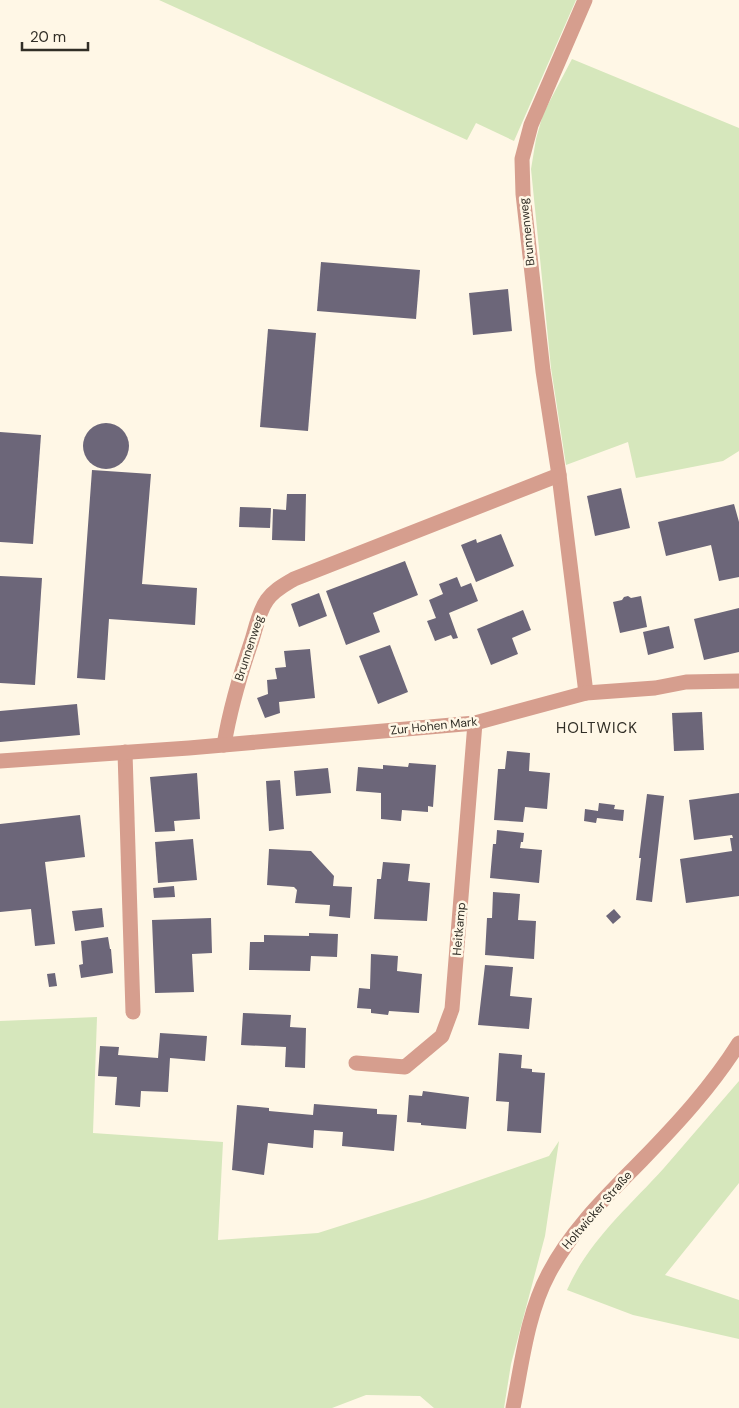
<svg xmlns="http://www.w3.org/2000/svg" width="739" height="1408" viewBox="0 0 739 1408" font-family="'DM Sans',sans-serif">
	<rect width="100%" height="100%" fill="#fff7e6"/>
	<!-- green -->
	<g fill="#d6e7bc">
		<path d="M159,0h417l-62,141 -38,-18 -9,17z"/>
		<path d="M572,59l167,69v323l-16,10 -87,17 -8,-36 -62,23 -15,-97 -20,-199 5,-30 7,-25z"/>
		<path d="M97,1017l-4,116 130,9 -5,98 100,-7 107,-34 124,-43 10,-15 -14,95 -34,128 -7,44h-70l-14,-12 -54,-1 -34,13h-332v-387z"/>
		<path d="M739,1081v102l-74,92 74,25v39l-106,-24 -66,-25c22,-50 61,-82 97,-122 25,-29 50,-58 75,-87z"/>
	</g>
	<!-- building -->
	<g fill="#6c6679">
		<path d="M321,262l99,8 -4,49 -99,-8z"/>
		<path d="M508,289l4,42 -39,4 -4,-42z"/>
		<path d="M268,329l48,4 -8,98 -48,-4z"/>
		<circle cx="106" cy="446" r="23"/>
		<path d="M0,432l41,3 -8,109 -33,-2z"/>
		<path d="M92,470l59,4 -9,110 55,4 -2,37 -86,-6 -4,61 -28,-2z"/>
		<path d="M621,488l9,40 -35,8 -8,-40z"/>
		<path d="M287,494h19l-1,47 -33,-1 1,-31 13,1z"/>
		<path d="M734,504l5,18v55l-20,4 -8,-36 -45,11 -8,-34z"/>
		<path d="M240,507l31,1 -1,20 -31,-1z"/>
		<path d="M501,534l13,32 -38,16 -15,-37 15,-6 1,4z"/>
		<path d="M405,561l13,34 -45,18 7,19 -34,13 -20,-54z"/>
		<path d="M0,576l42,2 -7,107 -35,-2z"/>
		<path d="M457,577l4,10 10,-4 7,18 -29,12 9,25 -5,1 -2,-4 -16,6 -8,-20 9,-3 -7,-18 14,-6 -4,-10z"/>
		<path d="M319,593l8,23 -28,11 -8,-23z"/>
		<path d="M628,596l3,2 10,-2 6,31 -27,6 -7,-31 9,-2 2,-3z"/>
		<path d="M739,608v44l-35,8 -10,-41z"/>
		<path d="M523,610l8,20 -19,8 6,16 -27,11 -14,-36z"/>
		<path d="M669,626l5,22 -26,7 -5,-23z"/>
		<path d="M390,645l18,47 -30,12 -19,-48z"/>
		<path d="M310,649l5,49 -36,4 1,11 -15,5 -8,-20 11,-4 -1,-14 10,-1 -2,-11 11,-1 -2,-16z"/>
		<path d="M77,704l3,31 -80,7v-31z"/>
		<path d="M702,712l2,38 -30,1 -2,-38z"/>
		<path d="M507,751l23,2 -1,18 21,2 -3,36 -22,-2 -2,15 -29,-2 4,-51h7z"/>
		<path d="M409,763l27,2 -3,42 -5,-1v6l-26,-2 -1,11 -20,-2v-26l-25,-2 2,-24 25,2v-4l25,2z"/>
		<path d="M328,768l3,25 -35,3 -2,-25z"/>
		<path d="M197,773l3,46 -26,2 1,10 -20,1 -5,-55z"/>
		<path d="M280,780l4,49 -15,2 -3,-50z"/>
		<path d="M739,793v103l-53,7 -6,-44 52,-8 -2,-13h3l-1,-3 -38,5 -5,-40z"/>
		<path d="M647,794l17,2 -12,106 -16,-2 5,-42h-2z"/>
		<path d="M599,803l16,2 -1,4 10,1 -1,11 -26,-3 -1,5 -12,-2 1,-12 13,2z"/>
		<path d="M80,815l5,42 -40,5 10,82 -20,2 -4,-37 -31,3v-88z"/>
		<path d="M497,830l27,3 -1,9h-2l-1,6 22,2 -3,33 -49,-5 3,-34h3z"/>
		<path d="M193,839l4,41 -39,3 -3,-41z"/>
		<path d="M269,849l42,2 23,25 -1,10 19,1 -2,31 -21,-2 1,-11 -35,-2 2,-13 -3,-3 -27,-2z"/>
		<path d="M383,862l27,2 -2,17 22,2 -3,38 -53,-2 3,-40h4z"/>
		<path d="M174,886l1,11 -21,1 -1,-10z"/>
		<path d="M493,892l27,2 -2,26 18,1 -2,38 -49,-4 2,-37h5z"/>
		<path d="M102,908l2,19 -29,4 -3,-20z"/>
		<path d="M614,909l7,8 -8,7 -7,-8z"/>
		<path d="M211,918l1,35 -20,1 2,38 -39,1 -3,-73z"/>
		<path d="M309,933l29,1 -1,23 -26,-1 -1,15 -61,-1 1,-28h14v-7l45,1z"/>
		<path d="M108,937l2,12h1l2,24 -32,5 -2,-13 4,-1 -2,-23z"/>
		<path d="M371,954l27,2 -1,15 25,3 -3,39 -30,-2 -1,4 -17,-2v-4l-14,-1 2,-20 11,1z"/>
		<path d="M485,965l28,2 -3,29 22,2 -3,31 -51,-4z"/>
		<path d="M55,973l2,13 -8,1 -2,-13z"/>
		<path d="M243,1013l48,2 -1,12 16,1 -1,40 -20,-1 1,-20 -45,-2z"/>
		<path d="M160,1033l47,3 -2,25 -35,-3 -2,34 -27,-1 -1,16 -25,-2 2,-28 -19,-1 2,-30 19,1 -1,8 40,3z"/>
		<path d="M499,1053l23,2 -1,13 11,1v3l13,1 -4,60 -34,-2 2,-29 -13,-1z"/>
		<path d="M423,1091l46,6 -3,32 -45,-4v-2l-14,-1 2,-27 13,1z"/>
		<path d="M314,1104l63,5v5l20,1 -3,36 -52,-5 1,-14 -29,-2 -1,18 -45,-5 -4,32 -32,-5 5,-65 32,3v3l44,4z"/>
	</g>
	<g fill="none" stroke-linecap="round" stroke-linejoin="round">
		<!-- minor -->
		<g stroke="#d69e8e" stroke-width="15">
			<path d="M585,0l-54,125 -9,34 1,35 20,177 16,104 27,218"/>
			<path d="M224,745c6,-36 16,-70 28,-105 4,-13 7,-29 15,-40 7,-10 17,-15 27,-21l265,-104"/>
			<path d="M125,752l8,260"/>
			<path d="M0,761l189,-13 286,-25 111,-30 69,-5 31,-6 53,-1"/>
			<path d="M356,1063l49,4 37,-31 10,-27 23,-286"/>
			<path d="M513,1408c9,-45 14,-94 36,-135 23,-44 59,-78 93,-113 36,-37 70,-74 97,-117"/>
		</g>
	</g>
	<g text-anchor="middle" stroke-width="5" stroke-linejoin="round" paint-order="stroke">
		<!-- street labels -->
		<g font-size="12" fill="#312e26" stroke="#fff7e6">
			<text transform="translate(527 232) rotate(-96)" y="4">Brunnenweg</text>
			<text transform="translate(249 648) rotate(-72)" y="4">Brunnenweg</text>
			<text transform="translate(434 726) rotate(-6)" y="4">Zur Hohen Mark</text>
			<text transform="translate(459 929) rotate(-85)" y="4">Heitkamp</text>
			<text transform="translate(597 1210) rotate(-49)" y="4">Holtwicker Straße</text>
		</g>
		<!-- quarter labels -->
		<g font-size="15" letter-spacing="1" fill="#312e26" stroke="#fff7e6">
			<text x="597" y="733">HOLTWICK</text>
		</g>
	</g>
	<!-- scale -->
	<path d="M22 42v8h66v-8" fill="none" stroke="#312e26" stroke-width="2.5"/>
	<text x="30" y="42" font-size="15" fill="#312e26" stroke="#fff7e6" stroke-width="4" paint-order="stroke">20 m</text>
</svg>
